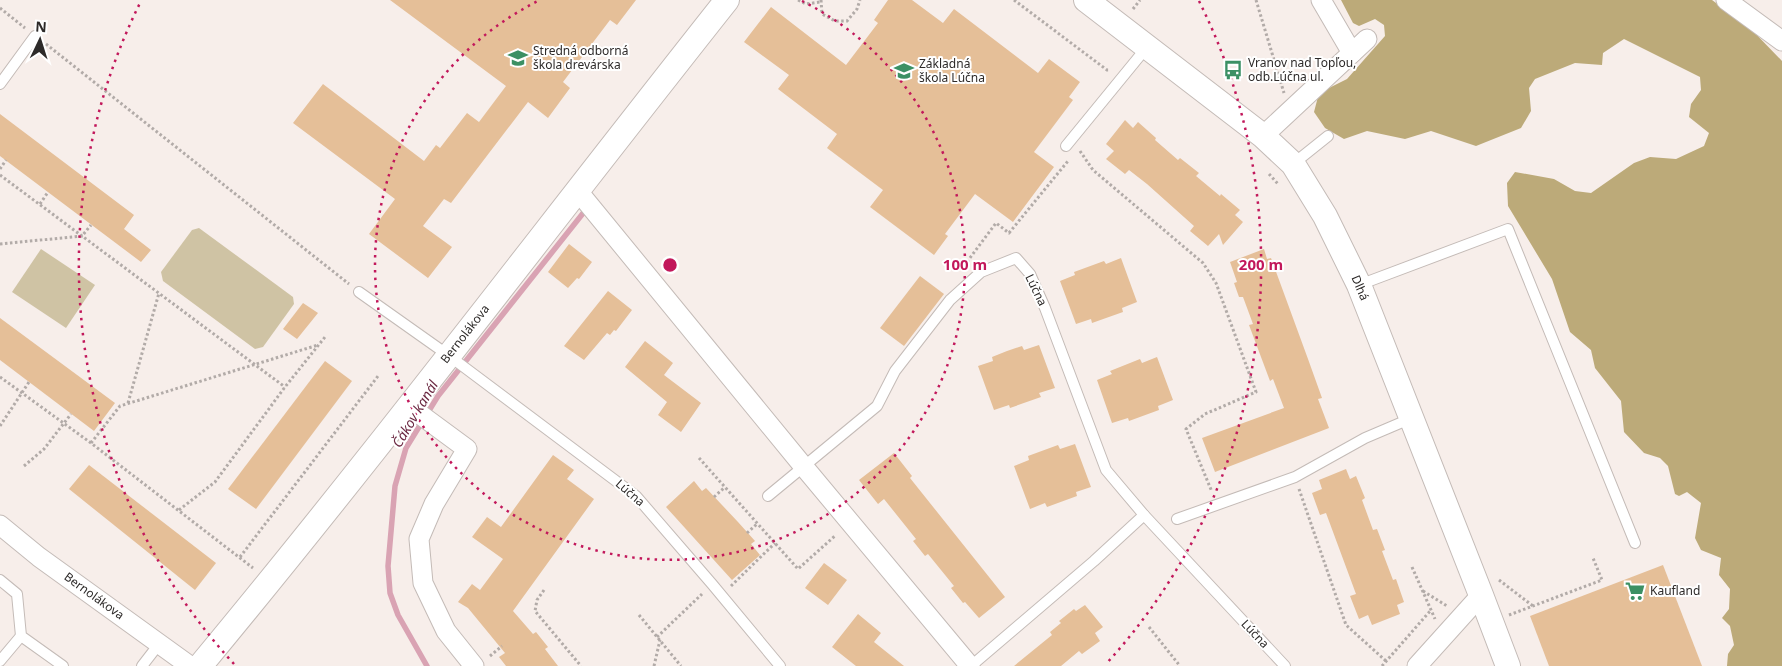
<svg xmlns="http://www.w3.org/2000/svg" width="1782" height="666" viewBox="0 0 1782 666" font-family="'Noto Sans',sans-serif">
	<rect width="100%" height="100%" fill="#f7eeea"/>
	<!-- green -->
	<g fill="#cfc3a4">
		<path d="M199,228l94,69 1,7 -31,43 -8,2 -92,-68 -2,-9 31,-42z"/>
		<path d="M41,249l54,36 -29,43 -54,-36z"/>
	</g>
	<!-- forest -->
	<path fill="#bcaa79" d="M1341,0h371l39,29 31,32v605h-55l1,-12 6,-9 -4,-19 -8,-8 7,-9 1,-20 -11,-14 2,-17 -20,-8 -6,-12 6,-35 -14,-11 -8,4 -4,-2 -7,-28 -8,-8 -16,-5 -20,-21 -3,-31 -26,-33 -4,-18 -21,-18 -18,-53 -44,-73 -1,-23 8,-11 39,7 21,12 16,2 43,-30 16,-6 26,2 28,-13 5,-13 -20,-16 2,-13 10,-14 -1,-13 -76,-38 -21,14 -1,12 -27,-2 -40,16 -6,9 2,23 -10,17 -45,18 -45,-15 -26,8 -38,-8 -23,8 -19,-11 -11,-16 5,-19 28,-14 38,-43 -1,-11 -9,-6 -16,7 -6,-3z"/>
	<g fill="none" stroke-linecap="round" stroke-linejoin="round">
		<!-- stream -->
		<path stroke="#d9a3b3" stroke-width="5.5" d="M427,666l-29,-51 -8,-22 -2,-27 7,-80 11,-38 32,-52 146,-184"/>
	</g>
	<!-- building -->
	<g fill="#e5bf98">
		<path d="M390,0h246l-19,25 -7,-5 -47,62 7,6 -22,30 -20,-16 -77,101 -7,-4 -21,27 29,21 -24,31 -59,-44 26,-35 -102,-76 30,-39 101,77 12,-16 4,3 27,-35 12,9 27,-36z"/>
		<path d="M888,0h24l31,23 11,-14 84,64 11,-14 31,23 -11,15 4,3 -39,52 20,15 -41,55 -38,-28 -30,40 3,2 -14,19 -64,-48 13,-17 -56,-42 10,-14 -59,-45 11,-14 -45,-33 27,-35 75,58 32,-42 -4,-3z"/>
		<path d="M0,114l134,101 -10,14 27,21 -10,12 -141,-106z"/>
		<path d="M1125,120l8,8 5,-6 18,16 -1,2 23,20 2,-2 19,15 -3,3 24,20 1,-2 19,16 -5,5 8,7 -20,23 -4,-11 -11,12 -18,-15 4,-5 -47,-42 -18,-14 -4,4 -19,-15 8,-8 -8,-7z"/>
		<path d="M569,244l23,18 -13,17 -2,-1 -9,10 -20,-16z"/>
		<path d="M1264,249l3,10 4,-1 37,101 14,39 -4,1 11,29 -114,44 -13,-34 82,-30 -11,-29 -3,2 -21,-56 4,-1 -10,-27h-4l-5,-14 3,-1 -7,-20z"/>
		<path d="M1121,258l16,44 -15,6 1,4 -31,11 -1,-4 -15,5 -16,-43 15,-6 -1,-3 30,-11 2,3z"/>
		<path d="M920,276l24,18 -40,52 -24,-18z"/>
		<path d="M608,291l24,19 -16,21 -2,-1 -4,5 -3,-2 -23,27 -20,-14z"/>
		<path d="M303,303l15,10 -21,26 -14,-10z"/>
		<path d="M0,318l115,85 -21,28 -94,-71z"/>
		<path d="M645,341l28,22 -9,12 37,28 -20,29 -23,-17 9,-13 -42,-35z"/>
		<path d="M1039,345l16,43 -16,5 2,4 -31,11 -1,-3 -15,5 -16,-44 15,-5 -1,-4 15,-6 15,-5 2,4z"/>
		<path d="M1157,357l16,43 -15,6 1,4 -30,11 -1,-3 -16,5 -15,-43 15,-6 -2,-3 30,-12 2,4z"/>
		<path d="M325,361l27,20 -96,128 -28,-20z"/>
		<path d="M1075,444l16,43 -15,5 1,4 -30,11 -2,-4 -15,6 -16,-43 15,-6 -1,-4 30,-11 2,4z"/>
		<path d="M894,453l18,23 -2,2 95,119 -26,21 -14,-16 -2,1 -12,-15 3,-2 -26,-32 -3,2 -12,-15 3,-2 -32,-40 -6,5 -19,-24z"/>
		<path d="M553,455l21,15 -7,9 27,20 -81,112 20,23 3,-2 12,15 -3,2 13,17h-52l-7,-9 6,-4 -37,-45 -10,-6 14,-18 8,6 23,-31 -31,-22 15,-20 14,10z"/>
		<path d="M89,465l127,98 -21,27 -126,-101z"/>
		<path d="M1346,469l4,10 6,-3 9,22 -3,2 11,30 4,-1 8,21 -3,1 11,29 3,-1 8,23 -7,3 3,9 -28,11 -4,-10 -9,4 -9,-23 6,-2 -30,-81 -6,2 -8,-22 10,-4 -3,-9z"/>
		<path d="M694,481l8,10 4,-3 32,34 17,19 -4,3 9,11 -28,25 -66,-73z"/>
		<path d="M824,563l23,17 -19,25 -23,-17z"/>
		<path d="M1663,565l39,101h-153l-19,-50z"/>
		<path d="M1085,605l18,22 -8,6 5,8 -18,13 -3,-3 -18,15h-47l38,-31 -2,-3 11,-9 -2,-2 15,-12 2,2z"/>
		<path d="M858,614l23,19 -7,9 30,24h-48l-24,-19z"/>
	</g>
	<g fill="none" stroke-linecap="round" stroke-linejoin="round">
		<defs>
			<g id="service">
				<path d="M0,84l35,-48"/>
				<path d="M1066,146l81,-99"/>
				<path d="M1293,164l35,-28"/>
				<path d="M1359,285l149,-56 127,314"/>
				<path d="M359,292l89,63 188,141 76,88 68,82"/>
				<path d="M768,496l109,-90 18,-35 55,-71 31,-28 35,-14 14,16 15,34 61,162 38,45 141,151"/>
				<path d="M1177,519l118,-42 70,-39 47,-20"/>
				<path d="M0,580l17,14 4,42 42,30"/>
				<path d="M0,661l21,-25"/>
				<path d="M142,666l17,-22"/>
				<path d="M971,666l123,-105 50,-46"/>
			</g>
			<g id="minor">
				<path d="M1321,0l31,53"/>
				<path d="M1726,0l56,41"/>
				<path d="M1263,136l104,-97"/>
				<path d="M577,190l227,277 166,199"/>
				<path d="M410,407l57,42 -33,55 -15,35 4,44 23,48 28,35"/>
				<path d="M0,525l39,32 151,109"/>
				<path d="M1417,666l64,-71"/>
			</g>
			<g id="tertiary">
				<path d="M1086,0l177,136 30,28 32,52 34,69 122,310 27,71"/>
				<path d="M200,666c181,-218 351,-444 527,-666"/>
			</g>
		</defs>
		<!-- service casing -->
		<use href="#service" stroke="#c4bbb7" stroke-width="12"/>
		<!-- minor casing -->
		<use href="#minor" stroke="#c4bbb7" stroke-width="21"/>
		<!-- tertiary casing -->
		<use href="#tertiary" stroke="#c4bbb7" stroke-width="26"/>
		<!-- path -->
		<g stroke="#b2aba8" stroke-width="3" stroke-dasharray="2.5 2.5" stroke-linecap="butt">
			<path d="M798,0l8,4 14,-2"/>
			<path d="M821,0l1,14 13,7h12l10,-12 3,-9"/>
			<path d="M1014,0l93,70h3"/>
			<path d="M1256,0l28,93"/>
			<path d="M0,8l25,20"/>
			<path d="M1133,9l7,-9"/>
			<path d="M46,44l303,240"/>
			<path d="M1080,151l13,19 110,93 13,20 40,109 -51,22 -19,15 26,63"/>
			<path d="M0,169l6,-9"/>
			<path d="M1269,174l9,10"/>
			<path d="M0,175l285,212"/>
			<path d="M40,204l8,-12"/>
			<path d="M0,244l82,-8 9,-11"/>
			<path d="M964,266l32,-43 13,10 59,-72"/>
			<path d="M0,377l91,66 162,125"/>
			<path d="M128,403l31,-110"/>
			<path d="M0,426l29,-44"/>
			<path d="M91,443l29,-37 198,-61"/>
			<path d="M699,458l99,111 38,-34"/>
			<path d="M24,466l20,-17 27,-35"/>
			<path d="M1299,489l47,136 40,36"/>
			<path d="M714,497l11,-10"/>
			<path d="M179,510l36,-28 70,-95 40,-50"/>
			<path d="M747,533l11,-10"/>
			<path d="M240,557l138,-181"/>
			<path d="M1412,567l23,52"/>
			<path d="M1499,580l34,26"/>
			<path d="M731,586l44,-43"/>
			<path d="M544,590l-7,10 -2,11 46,55"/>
			<path d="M1423,591l24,15"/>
			<path d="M639,615l42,51"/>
			<path d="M1509,615l93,-35 -9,-22"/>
			<path d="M1149,627l31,39"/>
			<path d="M657,637l45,-43"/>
			<path d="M490,656l12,-10"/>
			<path d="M654,666l6,-26"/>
			<path d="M1382,666l49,-56"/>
		</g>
		<!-- service -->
		<use href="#service" stroke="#fff" stroke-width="10"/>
		<!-- minor -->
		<use href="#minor" stroke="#fff" stroke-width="19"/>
		<!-- tertiary -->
		<use href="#tertiary" stroke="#fff" stroke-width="24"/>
	</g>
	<!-- distance rings -->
	<g fill="none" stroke="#c2185b" stroke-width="2.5" stroke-dasharray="2.5 5">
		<path d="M802 1A295 295 0 1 1 538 1"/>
		<path d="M234 664A591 591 0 0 1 141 1M1199 1A591 591 0 0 1 1106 664"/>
	</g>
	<!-- icons -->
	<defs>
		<symbol id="school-bare" viewBox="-9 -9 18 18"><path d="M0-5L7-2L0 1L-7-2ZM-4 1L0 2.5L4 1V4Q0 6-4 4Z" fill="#3b9064" stroke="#fff" stroke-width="2.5" paint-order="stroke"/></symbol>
		<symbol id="bus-bare" viewBox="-9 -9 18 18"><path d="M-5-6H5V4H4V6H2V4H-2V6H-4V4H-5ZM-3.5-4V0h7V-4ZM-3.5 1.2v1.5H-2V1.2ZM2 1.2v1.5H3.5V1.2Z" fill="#3b9064" stroke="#fff" stroke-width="2.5" paint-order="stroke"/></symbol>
		<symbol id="supermarket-bare" viewBox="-9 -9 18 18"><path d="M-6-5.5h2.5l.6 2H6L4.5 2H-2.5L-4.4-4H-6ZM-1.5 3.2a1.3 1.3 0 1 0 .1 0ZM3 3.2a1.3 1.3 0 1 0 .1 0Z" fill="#3b9064" stroke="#fff" stroke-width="2.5" paint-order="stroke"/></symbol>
	</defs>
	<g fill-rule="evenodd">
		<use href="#school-bare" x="504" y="44" width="28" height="28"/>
		<use href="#bus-bare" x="1219" y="56" width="28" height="28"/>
		<use href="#school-bare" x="890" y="57" width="28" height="28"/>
		<use href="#supermarket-bare" x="1621" y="577" width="28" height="28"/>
	</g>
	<g text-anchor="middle" stroke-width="4" stroke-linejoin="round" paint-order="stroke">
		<!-- poi labels -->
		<g font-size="12" fill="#2d2a29" stroke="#fff" text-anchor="start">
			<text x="533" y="55">Stredná odborná<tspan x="533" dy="14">škola drevárska</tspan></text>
			<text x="1248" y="67">Vranov nad Topľou,<tspan x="1248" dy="14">odb.Lúčna ul.</tspan></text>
			<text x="919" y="68">Základná<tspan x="919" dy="14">škola Lúčna</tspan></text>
			<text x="1650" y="595">Kaufland</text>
		</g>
		<!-- street labels -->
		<g font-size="12" fill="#2d2a29" stroke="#fff">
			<text transform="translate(1360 288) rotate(67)" y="4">Dlhá</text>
			<text transform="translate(1036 290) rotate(64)" y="4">Lúčna</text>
			<text transform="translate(465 334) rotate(-52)" y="4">Bernolákova</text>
			<text transform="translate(630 493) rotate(41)" y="4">Lúčna</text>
			<text transform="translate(94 596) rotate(36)" y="4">Bernolákova</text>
			<text transform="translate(1255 634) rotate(47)" y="4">Lúčna</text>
		</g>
		<!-- water labels -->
		<g font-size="14" font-style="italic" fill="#6c2a43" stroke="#fff">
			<text transform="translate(415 414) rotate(-59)" y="5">Čákov kanál</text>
		</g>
	</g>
	<circle cx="670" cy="265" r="8" fill="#c2185b" stroke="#fff" stroke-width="2.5"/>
	<g font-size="15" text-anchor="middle" font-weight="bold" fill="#c2185b" stroke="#fff" stroke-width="4" stroke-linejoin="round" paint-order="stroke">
		<text x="965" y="270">100 m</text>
		<text x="1261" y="270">200 m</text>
	</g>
	<!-- north arrow -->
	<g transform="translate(40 40) rotate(4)" stroke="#ffffff" stroke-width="4" paint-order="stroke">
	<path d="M0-4L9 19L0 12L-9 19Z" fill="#2d2a29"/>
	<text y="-8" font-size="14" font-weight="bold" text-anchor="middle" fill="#2d2a29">N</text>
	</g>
</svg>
